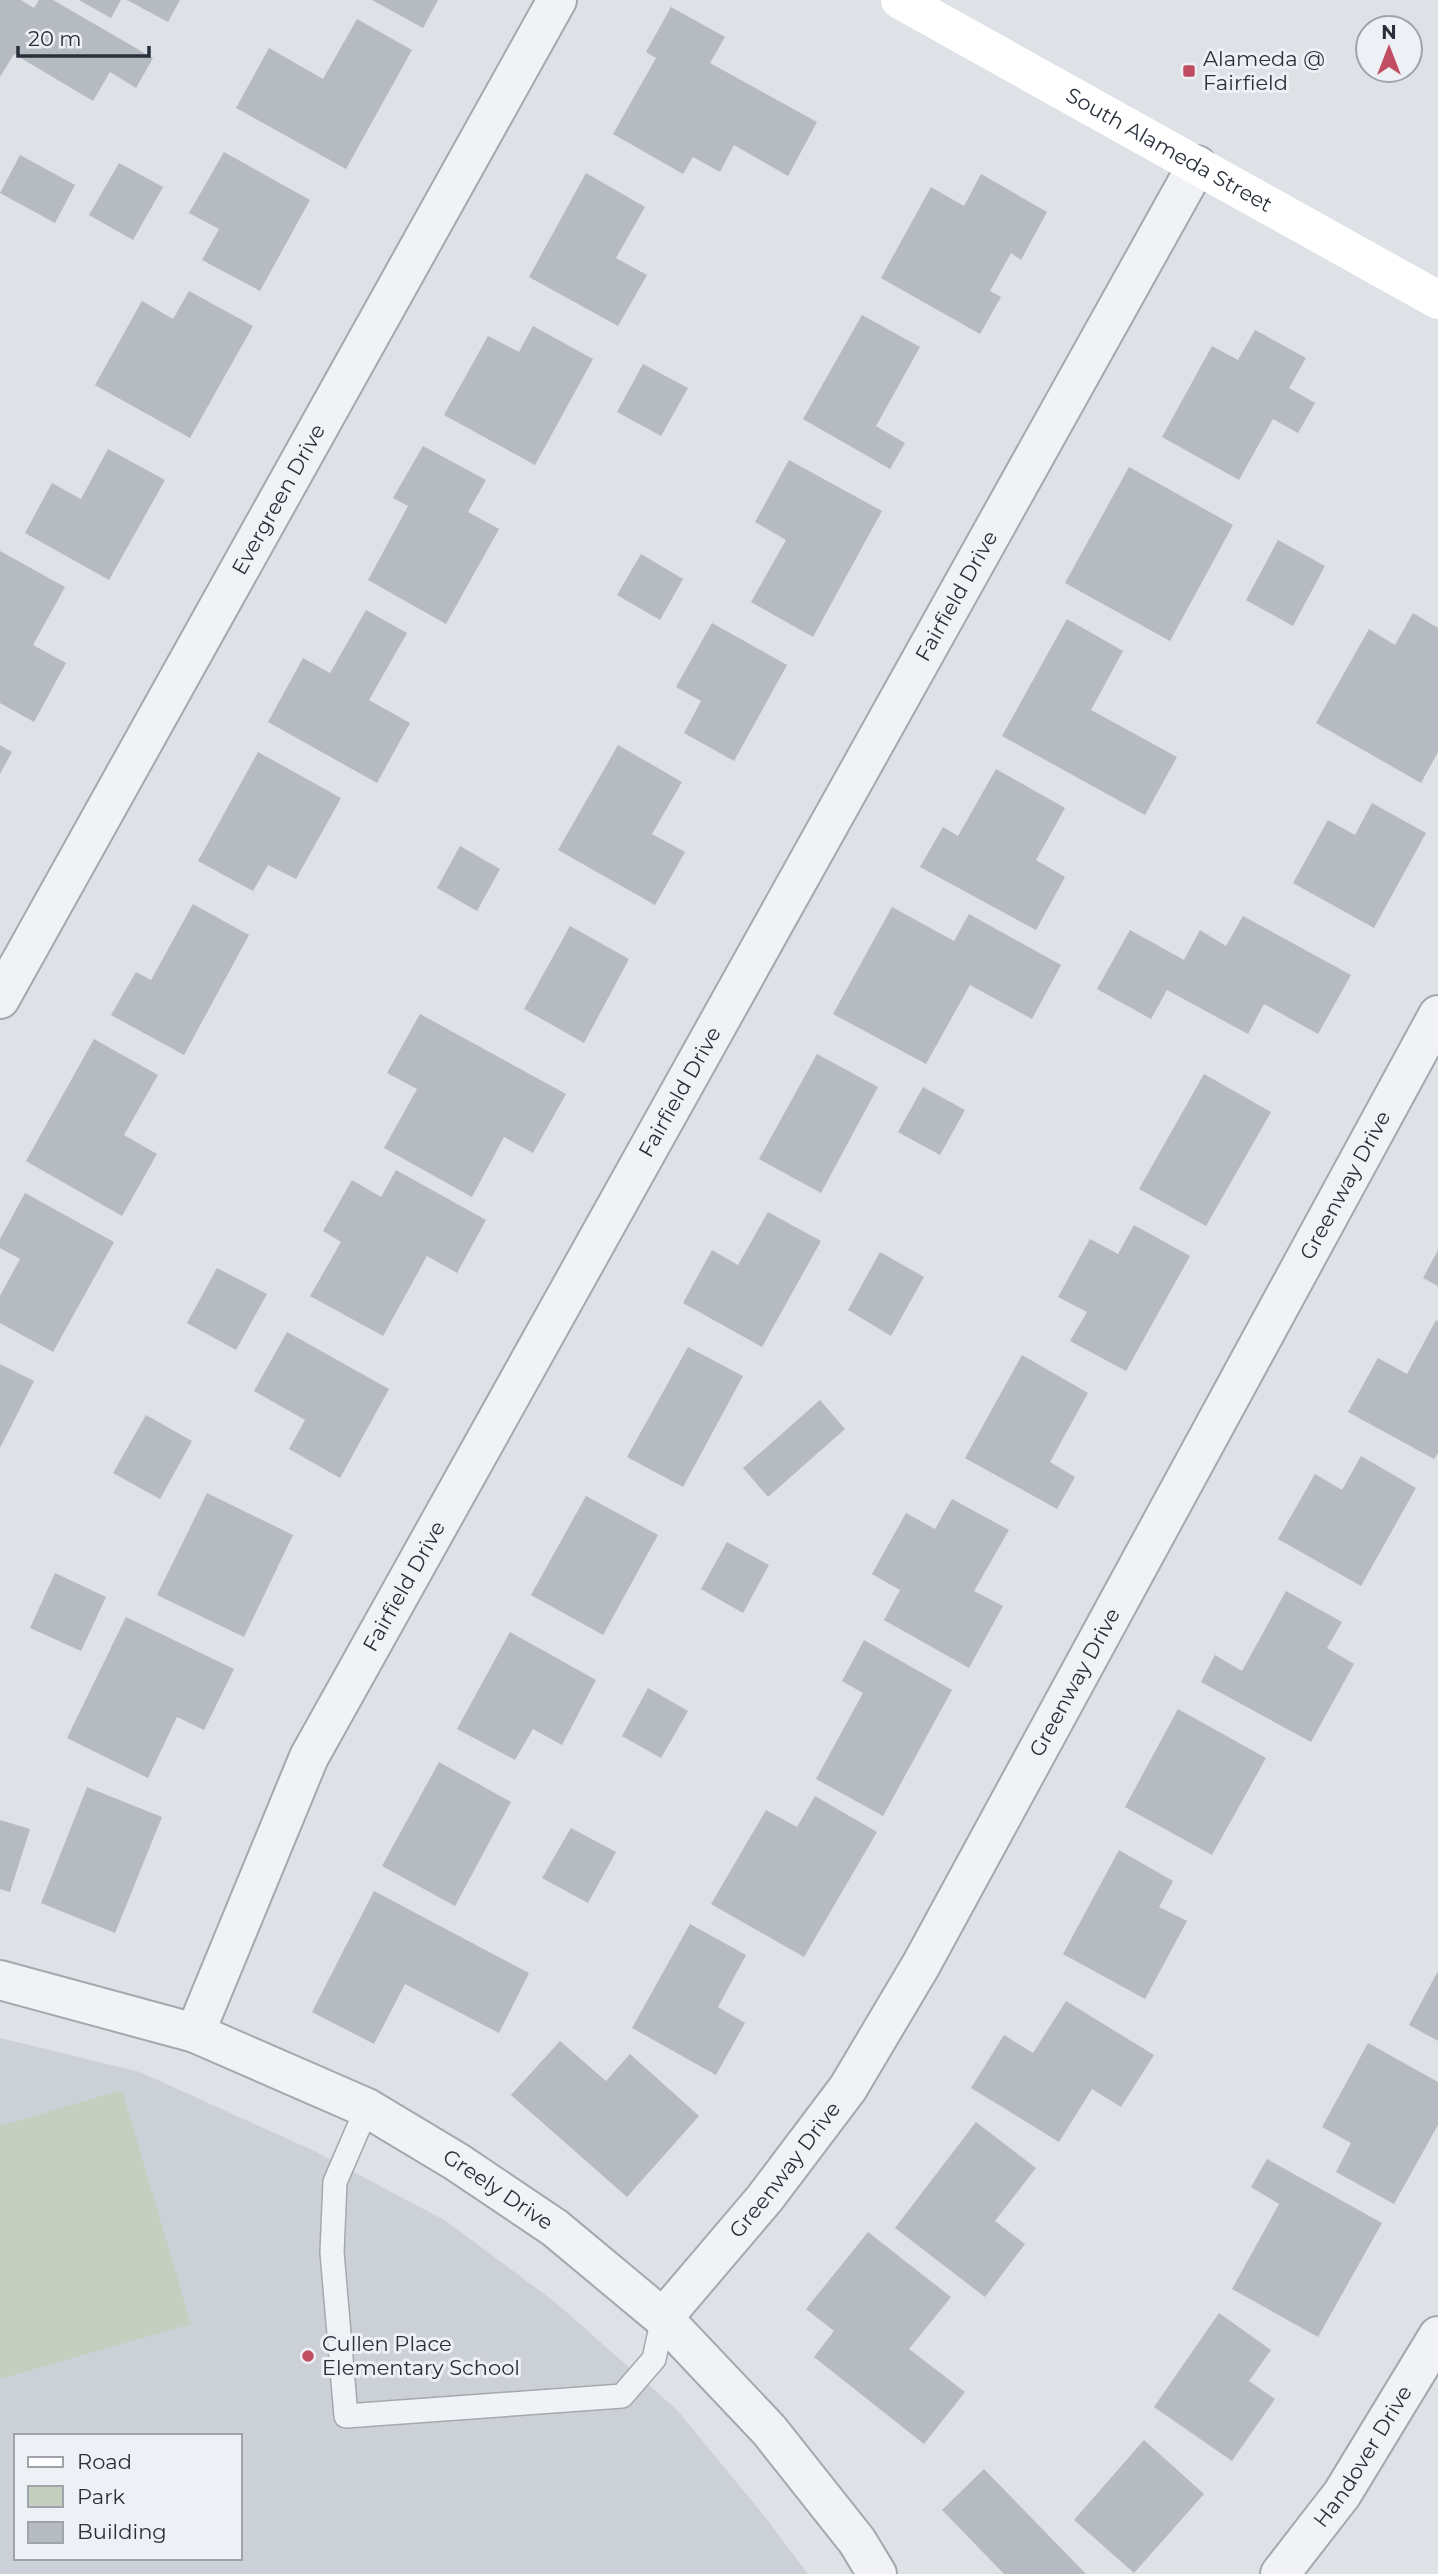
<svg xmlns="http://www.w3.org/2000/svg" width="1438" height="2574" viewBox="0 0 1438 2574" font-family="Montserrat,sans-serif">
	<rect width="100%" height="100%" fill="#dee1e6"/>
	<!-- built -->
	<path fill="#ccd1d7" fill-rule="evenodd" d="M0,2038l140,34 174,79 132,70 110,82 121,107 88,107 43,57h-808zM16,2436h224v122h-224z"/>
	<!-- green -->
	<path fill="#c4cfc0" d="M122,2090l69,234 -191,55v-253z"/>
	<!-- building -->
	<g fill="#b6bbc2">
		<path d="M0,0h21l13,8 5,-8h14l100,58 -17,30 -26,-16 -17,29 -79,-47 -14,23z"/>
		<path d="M79,0h42l-10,18z"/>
		<path d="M127,0h53l-12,22z"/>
		<path d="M372,0h66l-15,28z"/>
		<path d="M671,7l54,30 -15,26 107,59 -29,54 -54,-31 -14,27 -27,-15 -10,17 -70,-40 43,-76 -10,-6z"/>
		<path d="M357,19l55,31 -66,119 -110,-61 33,-60 54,31z"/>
		<path d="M224,152l86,48 -50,91 -58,-31 17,-31 -30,-16z"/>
		<path d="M20,155l55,30 -20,38 -55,-30z"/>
		<path d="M119,163l44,24 -30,53 -44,-25z"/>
		<path d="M586,173l59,34 -29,51 31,17 -29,51 -89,-49z"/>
		<path d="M981,174l66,38 -26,48 -10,-7 -21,38 11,6 -21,37 -99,-56 50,-91 33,19z"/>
		<path d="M189,291l64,35 -63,112 -95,-53 47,-84 31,18z"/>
		<path d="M862,315l58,32 -44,79 29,17 -15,26 -87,-50z"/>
		<path d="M533,326l60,33 -58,106 -91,-50 44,-79 31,16z"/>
		<path d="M1255,330l51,28 -17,30 26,15 -17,30 -25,-14 -34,61 -77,-43 50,-91 26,14z"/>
		<path d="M643,364l45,24 -27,48 -44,-24z"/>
		<path d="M423,446l63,34 -18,32 31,17 -53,95 -78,-44 40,-74 -15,-8z"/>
		<path d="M108,449l57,31 -56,100 -84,-47 27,-50 29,16z"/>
		<path d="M789,460l93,51 -69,126 -62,-35 35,-62 -31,-18z"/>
		<path d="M1129,467l104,58 -63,116 -105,-58z"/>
		<path d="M1278,540l47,26 -32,60 -47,-26z"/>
		<path d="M0,551l65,36 -32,58 33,18 -32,59 -34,-19z"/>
		<path d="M641,554l42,25 -23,41 -43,-25z"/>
		<path d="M366,610l41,23 -38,67 41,23 -33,60 -109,-61 35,-64 27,15z"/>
		<path d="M1413,613l25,15v124l-17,31 -105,-60 53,-94 26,16z"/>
		<path d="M1067,619l56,32 -32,59 86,47 -32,58 -143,-79z"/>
		<path d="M712,623l75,42 -53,96 -50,-28 17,-32 -25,-14z"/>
		<path d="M0,745l12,7 -12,22z"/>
		<path d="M618,745l64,37 -30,52 33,18 -30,53 -97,-55z"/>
		<path d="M258,752l83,46 -45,81 -28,-14 -15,26 -55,-30z"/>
		<path d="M996,769l69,39 -29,52 29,17 -29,53 -116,-63 23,-40 15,9z"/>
		<path d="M1372,803l54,30 -52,95 -81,-45 35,-63 27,15z"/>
		<path d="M460,846l40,23 -23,42 -40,-23z"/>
		<path d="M193,904l56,31 -65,120 -73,-40 25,-43 15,8z"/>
		<path d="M892,907l62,34 15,-27 92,51 -29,54 -62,-34 -44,79 -93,-50z"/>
		<path d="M1243,916l108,59 -33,59 -54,-30 -16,30 -81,-44 -16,29 -54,-30 33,-59 54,30 16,-30 26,16z"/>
		<path d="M570,926l59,33 -45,84 -60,-34z"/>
		<path d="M420,1014l146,80 -33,59 -29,-16 -32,60 -88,-49 33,-59 -30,-16z"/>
		<path d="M94,1039l64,36 -34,60 33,19 -35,62 -96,-55z"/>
		<path d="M817,1054l61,33 -57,106 -62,-34z"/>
		<path d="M1204,1074l67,38 -65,114 -67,-37z"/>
		<path d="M923,1087l42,23 -25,45 -42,-23z"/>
		<path d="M396,1170l90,50 -29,53 -30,-17 -44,80 -73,-40 31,-54 -18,-11 29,-51 29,17z"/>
		<path d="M25,1193l89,49 -61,110 -53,-29v-27l20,-37 -20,-11v-9z"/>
		<path d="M768,1212l53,29 -59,106 -79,-44 29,-53 26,15z"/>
		<path d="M1134,1225l56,31 -64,115 -56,-30 17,-29 -29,-15 32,-58 28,15z"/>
		<path d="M1438,1250v36l-15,-8z"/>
		<path d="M880,1252l44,25 -33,59 -43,-26z"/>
		<path d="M217,1268l50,26 -31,56 -49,-27z"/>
		<path d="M1436,1320l2,2v131l-4,6 -86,-47 30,-54 29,16z"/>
		<path d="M287,1332l102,57 -49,89 -51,-29 16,-29 -51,-29z"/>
		<path d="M688,1347l55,29 -60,111 -56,-30z"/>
		<path d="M1022,1355l66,38 -38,69 25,15 -18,32 -92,-51z"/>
		<path d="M0,1364l34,17 -34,67z"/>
		<path d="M820,1400l25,29 -77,68 -25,-29z"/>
		<path d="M146,1415l46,26 -32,58 -47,-26z"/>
		<path d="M1361,1456l55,32 -55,98 -83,-47 37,-65 27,16z"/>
		<path d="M207,1493l86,42 -49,102 -87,-42z"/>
		<path d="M586,1496l72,39 -55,100 -72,-40z"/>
		<path d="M952,1499l57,31 -35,61 29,15 -34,62 -85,-48 16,-30 -28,-16 34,-61 29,16z"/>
		<path d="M727,1542l42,23 -26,48 -42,-24z"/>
		<path d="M55,1573l51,24 -25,54 -51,-23z"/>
		<path d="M1286,1591l56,31 -15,26 27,16 -43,78 -110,-60 14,-27 27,16z"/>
		<path d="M126,1617l108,52 -30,61 -27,-13 -29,61 -81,-40z"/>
		<path d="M510,1632l86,48 -34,65 -29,-16 -18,31 -58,-31z"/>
		<path d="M864,1640l88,50 -69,126 -67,-37 47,-86 -21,-12z"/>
		<path d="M648,1688l40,23 -27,47 -39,-22z"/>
		<path d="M1178,1709l88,49 -54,97 -87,-48z"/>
		<path d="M439,1762l72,40 -56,104 -73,-40z"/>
		<path d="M87,1787l75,30 -47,116 -74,-30z"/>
		<path d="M815,1796l62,36 -73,125 -93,-53 55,-94 31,17z"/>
		<path d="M0,1820l30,9 -20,63 -10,-3z"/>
		<path d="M571,1828l45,24 -28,51 -46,-25z"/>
		<path d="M1119,1850l54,31 -14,26 28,14 -42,78 -82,-45z"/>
		<path d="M374,1891l155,82 -30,60 -94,-49 -31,60 -62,-32z"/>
		<path d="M690,1924l56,31 -28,52 27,16 -29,52 -84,-47z"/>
		<path d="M1438,1971v70l-29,-16z"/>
		<path d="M1066,2001l88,54 -33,52 -29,-18 -33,53 -88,-54 33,-53 29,18z"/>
		<path d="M560,2041l46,40 24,-27 69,62 -72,81 -116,-102z"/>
		<path d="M1368,2043l70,39v43l-44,79 -58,-32 15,-29 -29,-16z"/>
		<path d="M976,2122l60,46 -41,53 30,23 -40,53 -90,-69z"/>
		<path d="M1267,2159l115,64 -64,114 -86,-48 47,-85 -28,-17z"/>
		<path d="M868,2232l83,65 -42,52 56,43 -41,52 -110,-87 20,-26 -28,-22z"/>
		<path d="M1219,2313l52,37 -22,31 26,18 -43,62 -78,-54z"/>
		<path d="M1144,2440l60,54 -70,79 -60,-53z"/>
		<path d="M984,2469l102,105h-82l-62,-64z"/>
	</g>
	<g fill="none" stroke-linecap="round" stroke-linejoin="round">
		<defs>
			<path id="service" d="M367,2108l-32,74 -3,70 14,164 276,-20 32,-37 9,-41"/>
			<g id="minor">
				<path id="s1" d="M0,999l557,-999"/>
				<path id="s2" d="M0,1980l195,53 172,75 90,54 98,66 108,90 106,112 88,111 20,33"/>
				<path id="s3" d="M195,2033l114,-276 888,-1592"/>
				<path id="s4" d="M663,2318l102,-120 83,-110 73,-123 517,-950"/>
				<path id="s5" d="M1280,2574l62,-80 96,-158"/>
			</g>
		</defs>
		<!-- service casing -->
		<use href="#service" stroke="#a4a8af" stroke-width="26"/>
		<!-- minor casing -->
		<use href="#minor" stroke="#a4a8af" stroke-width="42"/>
		<!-- service -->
		<use href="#service" stroke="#f0f2f5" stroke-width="23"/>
		<!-- minor -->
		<use href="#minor" stroke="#f0f2f5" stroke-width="38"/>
		<!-- secondary -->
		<path stroke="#fff" stroke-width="38" id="s6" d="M900,0l538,300"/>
	</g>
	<!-- markers -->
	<g fill="#c14d62" stroke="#edf0f4" stroke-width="2.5">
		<rect x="1182" y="64" width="14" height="14" rx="3.5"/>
		<circle cx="308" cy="2356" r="7"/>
	</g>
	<g text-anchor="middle" stroke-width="6" stroke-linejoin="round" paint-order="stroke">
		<!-- poi labels -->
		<g font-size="21" fill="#29303b" stroke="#edf0f4" text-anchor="start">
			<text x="1203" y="66">Alameda @<tspan x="1203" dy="24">Fairfield</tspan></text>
			<text x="322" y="2351">Cullen Place<tspan x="322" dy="24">Elementary School</tspan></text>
		</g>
		<!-- street labels -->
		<g font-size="21" fill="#29303b" stroke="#edf0f4">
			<text dy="7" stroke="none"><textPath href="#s6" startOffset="308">South Alameda Street</textPath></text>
			<text dy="7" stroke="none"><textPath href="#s1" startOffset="572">Evergreen Drive</textPath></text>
			<text dy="7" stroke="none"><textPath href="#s3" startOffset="1628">Fairfield Drive</textPath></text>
			<text dy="7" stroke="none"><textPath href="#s3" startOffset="1060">Fairfield Drive</textPath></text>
			<text dy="7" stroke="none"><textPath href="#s4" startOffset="1326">Greenway Drive</textPath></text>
			<text dy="7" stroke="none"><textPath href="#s3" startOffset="494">Fairfield Drive</textPath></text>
			<text dy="7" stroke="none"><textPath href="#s4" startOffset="760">Greenway Drive</textPath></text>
			<text dy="7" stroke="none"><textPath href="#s4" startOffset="192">Greenway Drive</textPath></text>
			<text dy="7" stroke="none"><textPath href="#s2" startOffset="544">Greely Drive</textPath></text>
			<text dy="7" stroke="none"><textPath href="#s5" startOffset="144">Handover Drive</textPath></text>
		</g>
	</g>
	<!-- legend -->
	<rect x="14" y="2434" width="228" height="126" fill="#edf0f4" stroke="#9fa3aa" stroke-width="2"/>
	<rect x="28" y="2457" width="35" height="10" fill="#ffffff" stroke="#9fa3aa" stroke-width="2"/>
	<text x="77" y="2469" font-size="21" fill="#29303b">Road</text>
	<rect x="28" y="2486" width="35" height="21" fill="#c4cfc0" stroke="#9fa3aa" stroke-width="2"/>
	<text x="77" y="2504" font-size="21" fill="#29303b">Park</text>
	<rect x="28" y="2522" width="35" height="21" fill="#b6bbc2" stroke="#9fa3aa" stroke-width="2"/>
	<text x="77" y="2539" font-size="21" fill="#29303b">Building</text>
	<!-- north arrow -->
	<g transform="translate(1389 49)"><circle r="33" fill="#edf0f4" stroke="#9fa3aa" stroke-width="2"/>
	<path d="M0-5L12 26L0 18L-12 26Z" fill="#c14d62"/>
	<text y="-10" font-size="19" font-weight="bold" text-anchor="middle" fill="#29303b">N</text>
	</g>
	<!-- scale -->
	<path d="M18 46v10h131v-10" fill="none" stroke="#29303b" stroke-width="3.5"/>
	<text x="28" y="46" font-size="21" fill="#29303b" stroke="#edf0f4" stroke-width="5" paint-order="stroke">20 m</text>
</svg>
